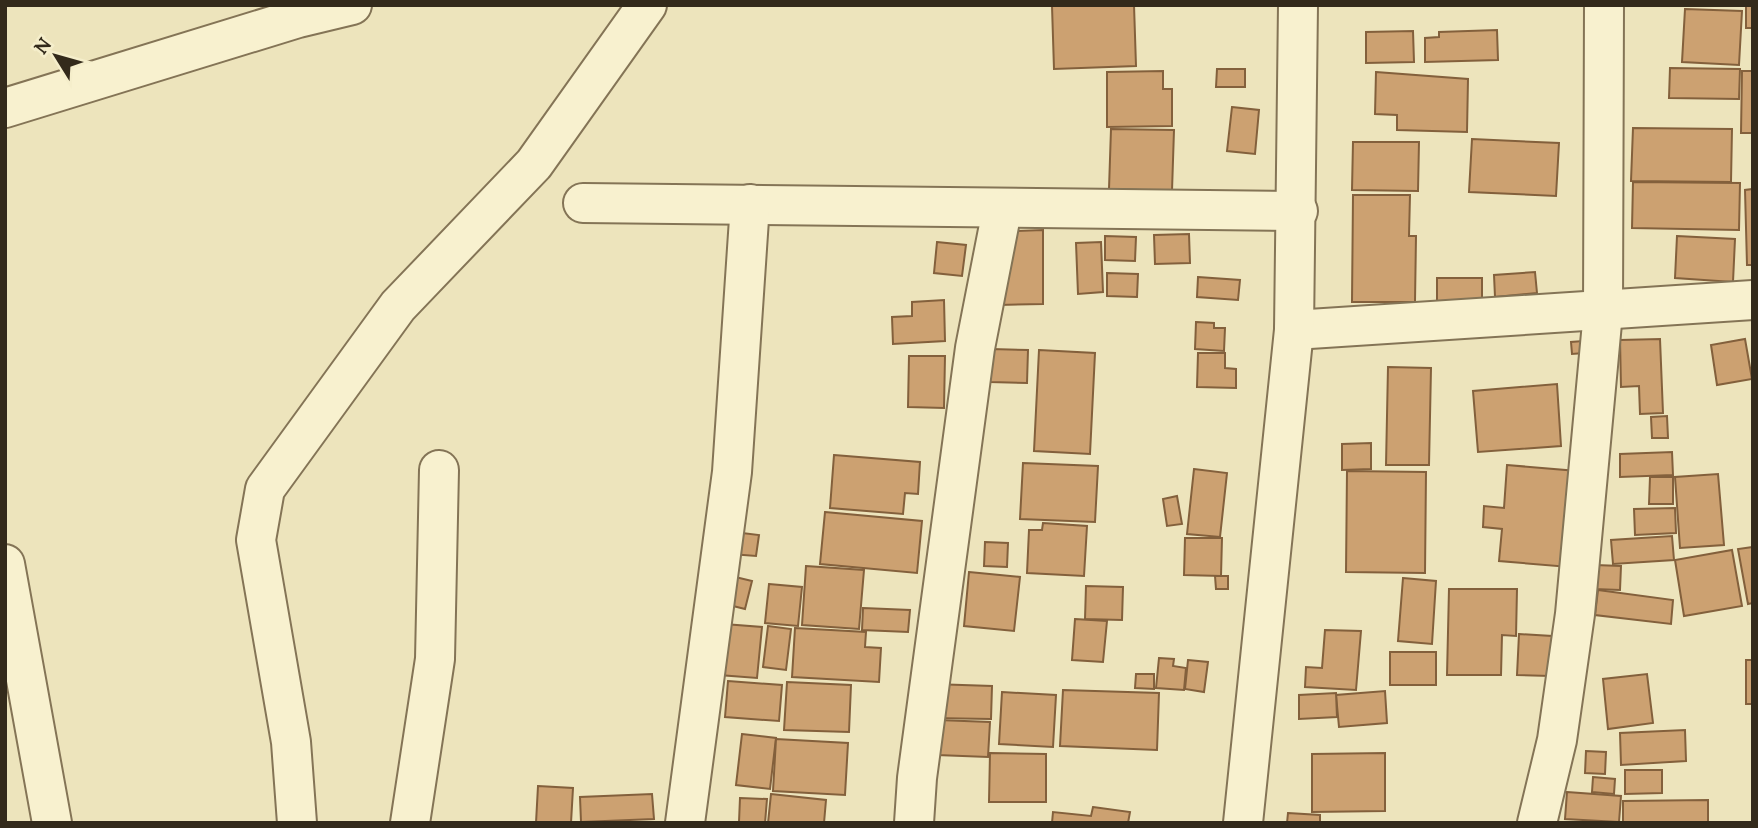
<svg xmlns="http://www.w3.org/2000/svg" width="1758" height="828" viewBox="0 0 1758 828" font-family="Lora,serif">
	<rect width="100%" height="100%" fill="#ede4bc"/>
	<!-- building -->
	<g fill="#cca171" stroke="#83603c" stroke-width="2">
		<path d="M1134,5l2,61 -82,3 -2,-63z"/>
		<rect x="1746" y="5" width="7" height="23"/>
		<path d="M1685,9l57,2 -3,54 -57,-3z"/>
		<path d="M1497,30l1,30 -73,2v-24l14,-1v-5z"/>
		<path d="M1413,31l1,31 -48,1v-31z"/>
		<path d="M1670,68l70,1 -1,30 -70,-1z"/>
		<path d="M1217,69h28v18h-29z"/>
		<path d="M1163,71v18h9v37l-65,1v-55z"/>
		<path d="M1742,71h11v62h-12z"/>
		<path d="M1376,72l92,7 -1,53 -70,-2v-15l-22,-1z"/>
		<path d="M1232,107l27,3 -4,44 -28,-3z"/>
		<path d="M1633,128l99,1 -1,53 -100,-1z"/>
		<path d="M1111,129l63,1 -2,61 -63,-2z"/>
		<path d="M1472,139l87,4 -3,53 -87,-4z"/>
		<path d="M1353,142h66l-1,49 -66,-1z"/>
		<path d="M1633,182l107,1 -1,47 -107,-2z"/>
		<path d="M1753,189v76h-6l-2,-75z"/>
		<path d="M1353,195h57l-1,41h7l-1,66h-63z"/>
		<path d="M1043,230v74l-44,1 14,-74z"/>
		<path d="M1189,234l1,29 -35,1 -1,-29z"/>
		<path d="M1105,236l31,1 -1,24 -30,-1z"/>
		<path d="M1677,236l58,3 -2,43 -58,-4z"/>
		<path d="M937,242l29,3 -4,31 -28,-3z"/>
		<path d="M1101,242l2,50 -25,2 -2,-51z"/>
		<path d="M1535,272l2,21 -42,4 -1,-22z"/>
		<path d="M1107,273l31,1 -1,23 -30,-1z"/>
		<path d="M1198,277l42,3 -2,20 -41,-3z"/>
		<path d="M1437,278h45v23l-45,1z"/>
		<path d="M944,300l1,41 -52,3 -1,-27 20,-1v-14z"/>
		<path d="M1196,322l18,1v5h11l-1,23 -29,-2z"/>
		<path d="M1660,339l3,74 -23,1 -1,-28 -18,1 -1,-47z"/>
		<path d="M1745,339l7,40 -35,6 -6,-40z"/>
		<path d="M1583,341l1,12 -12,1 -1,-12z"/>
		<path d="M991,349l37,1 -1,33 -37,-1z"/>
		<path d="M1039,350l56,3 -5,101 -56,-3z"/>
		<path d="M1198,353h27v15l11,1v19l-39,-1z"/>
		<path d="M909,356h36l-1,52 -36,-1z"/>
		<path d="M1388,367l43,1 -2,97h-43z"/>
		<path d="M1557,384l4,62 -83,6 -5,-61z"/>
		<path d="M1667,416l1,22h-16l-1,-21z"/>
		<path d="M1371,443v26l-29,1v-26z"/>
		<path d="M1672,452l1,23 -53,2v-23z"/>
		<path d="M834,455l86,7 -2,32 -13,-1 -2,21 -73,-6z"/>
		<path d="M1023,463l75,3 -3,56 -75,-3z"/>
		<path d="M1507,465l70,6 -8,96 -70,-6 3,-32 -19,-2 1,-21 20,2z"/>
		<path d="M1194,469l33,4 -7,64 -33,-3z"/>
		<path d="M1347,471l79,1 -1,101 -79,-1z"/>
		<path d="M1718,474l6,71 -44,3 -5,-71z"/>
		<path d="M1650,477h23v27h-24z"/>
		<path d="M1177,496l5,28 -15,2 -4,-27z"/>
		<path d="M1675,508l1,25 -41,2 -1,-26z"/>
		<path d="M825,512l97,9 -5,52 -97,-9z"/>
		<path d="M1043,523l44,3 -3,50 -57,-3 2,-43h13z"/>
		<path d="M734,532l25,3 -3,21 -25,-2z"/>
		<path d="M1672,536l2,24 -61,4 -2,-24z"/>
		<path d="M1185,538h37l-1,38 -37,-1z"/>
		<path d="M985,542l23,1 -1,24 -23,-1z"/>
		<path d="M1753,547v56l-5,1 -10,-55z"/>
		<path d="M1732,550l10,56 -58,10 -9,-56z"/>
		<path d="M1595,565l26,1 -1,24 -26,-1z"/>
		<path d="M806,566l58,4 -5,59 -57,-4z"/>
		<path d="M969,572l51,5 -6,54 -50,-5z"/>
		<path d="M727,575l25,6 -7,28 -24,-6z"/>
		<path d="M1215,576h13v13h-12z"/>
		<path d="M1403,578l33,3 -4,63 -34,-3z"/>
		<path d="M769,584l33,3 -4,39 -33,-3z"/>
		<path d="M1086,586l37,1 -1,33 -37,-1z"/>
		<path d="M1449,589h68l-1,47 -14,-1 -1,40h-54z"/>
		<path d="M1598,590l75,10 -2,24 -76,-9z"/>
		<path d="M863,608l47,2 -2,22 -46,-2z"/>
		<path d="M1075,619l32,2 -4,41 -31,-2z"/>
		<path d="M724,624l38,3 -5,51 -38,-3z"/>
		<path d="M768,626l23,3 -5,41 -23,-3z"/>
		<path d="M795,628l71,4 -1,15 16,1 -2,34 -87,-5z"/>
		<path d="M1325,630l36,1 -5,59 -51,-3 1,-20 16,1z"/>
		<path d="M1519,634l33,2 -2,40 -33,-1z"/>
		<rect x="1390" y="652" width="46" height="33"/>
		<path d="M1159,658l15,1 -1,7 13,2 -2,22 -28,-2z"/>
		<path d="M1188,660l20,2 -4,30 -19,-3z"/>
		<rect x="1746" y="660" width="7" height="44"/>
		<path d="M1136,674h18v15l-19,-1z"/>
		<path d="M1647,674l6,49 -45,6 -5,-50z"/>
		<path d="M728,681l54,4 -3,36 -54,-4z"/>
		<path d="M787,682l64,3 -2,47 -65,-2z"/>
		<path d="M932,684l60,2 -1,33 -60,-1z"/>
		<path d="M1063,690l96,3 -2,57 -97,-4z"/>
		<path d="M1385,691l2,32 -48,4 -3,-32z"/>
		<path d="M1002,692l54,3 -3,52 -54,-3z"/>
		<path d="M1336,693l1,24 -38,2v-24z"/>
		<path d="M938,720l52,2 -2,35 -51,-2z"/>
		<path d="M1685,730l1,31 -65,4 -1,-32z"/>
		<path d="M742,734l34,4 -6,51 -34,-4z"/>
		<path d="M776,739l72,4 -3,52 -72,-4z"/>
		<path d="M1586,751l20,1 -1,22 -20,-1z"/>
		<path d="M990,753l56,1v48h-57z"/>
		<path d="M1385,753v58l-73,1v-58z"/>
		<path d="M1625,770h37v23l-37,1z"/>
		<path d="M1593,777l22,2 -1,15 -22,-2z"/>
		<path d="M538,786l35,2 -2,35h-35z"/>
		<path d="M1567,792l54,4 -2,26 -54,-3z"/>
		<path d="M652,794l2,25 -73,3 -1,-25z"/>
		<path d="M771,794l55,6 -2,23h-56z"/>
		<path d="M740,798l27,1 -2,24 -26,-1z"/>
		<path d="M1708,800v23h-85v-22z"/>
		<path d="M1093,807l37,5 -2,11h-76l1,-11 38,4z"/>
		<path d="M1288,813l32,2v8h-33z"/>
	</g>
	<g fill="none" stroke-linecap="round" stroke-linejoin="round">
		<defs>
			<g id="minor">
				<path d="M5,108l293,-90 54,-13"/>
				<path d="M583,203l715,8"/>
				<path d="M1294,330l459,-30"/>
				<path d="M5,564l47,259"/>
				<path d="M297,823l-6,-81 -35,-202 9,-51 133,-183 136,-142 113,-159"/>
				<path d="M410,823l25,-164 4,-189"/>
				<path d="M685,823l47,-351 18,-268"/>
				<path d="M914,823l3,-45 58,-430 27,-138"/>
				<path d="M1243,823l51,-493 4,-325"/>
				<path d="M1537,823l20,-83 18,-126 28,-302 1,-307"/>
			</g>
		</defs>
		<!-- minor casing -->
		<use href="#minor" stroke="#847456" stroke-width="42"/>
		<!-- minor -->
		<use href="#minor" stroke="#f8f1cf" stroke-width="38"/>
	</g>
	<!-- border -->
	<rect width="1758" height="828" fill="none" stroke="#332a1b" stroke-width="14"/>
	<!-- north arrow -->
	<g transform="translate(56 56) rotate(307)" stroke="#f5eecb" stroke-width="5" paint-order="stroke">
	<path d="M0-5L12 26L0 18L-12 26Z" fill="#332a1b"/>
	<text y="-10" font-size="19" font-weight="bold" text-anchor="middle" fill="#332a1b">N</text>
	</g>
</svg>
